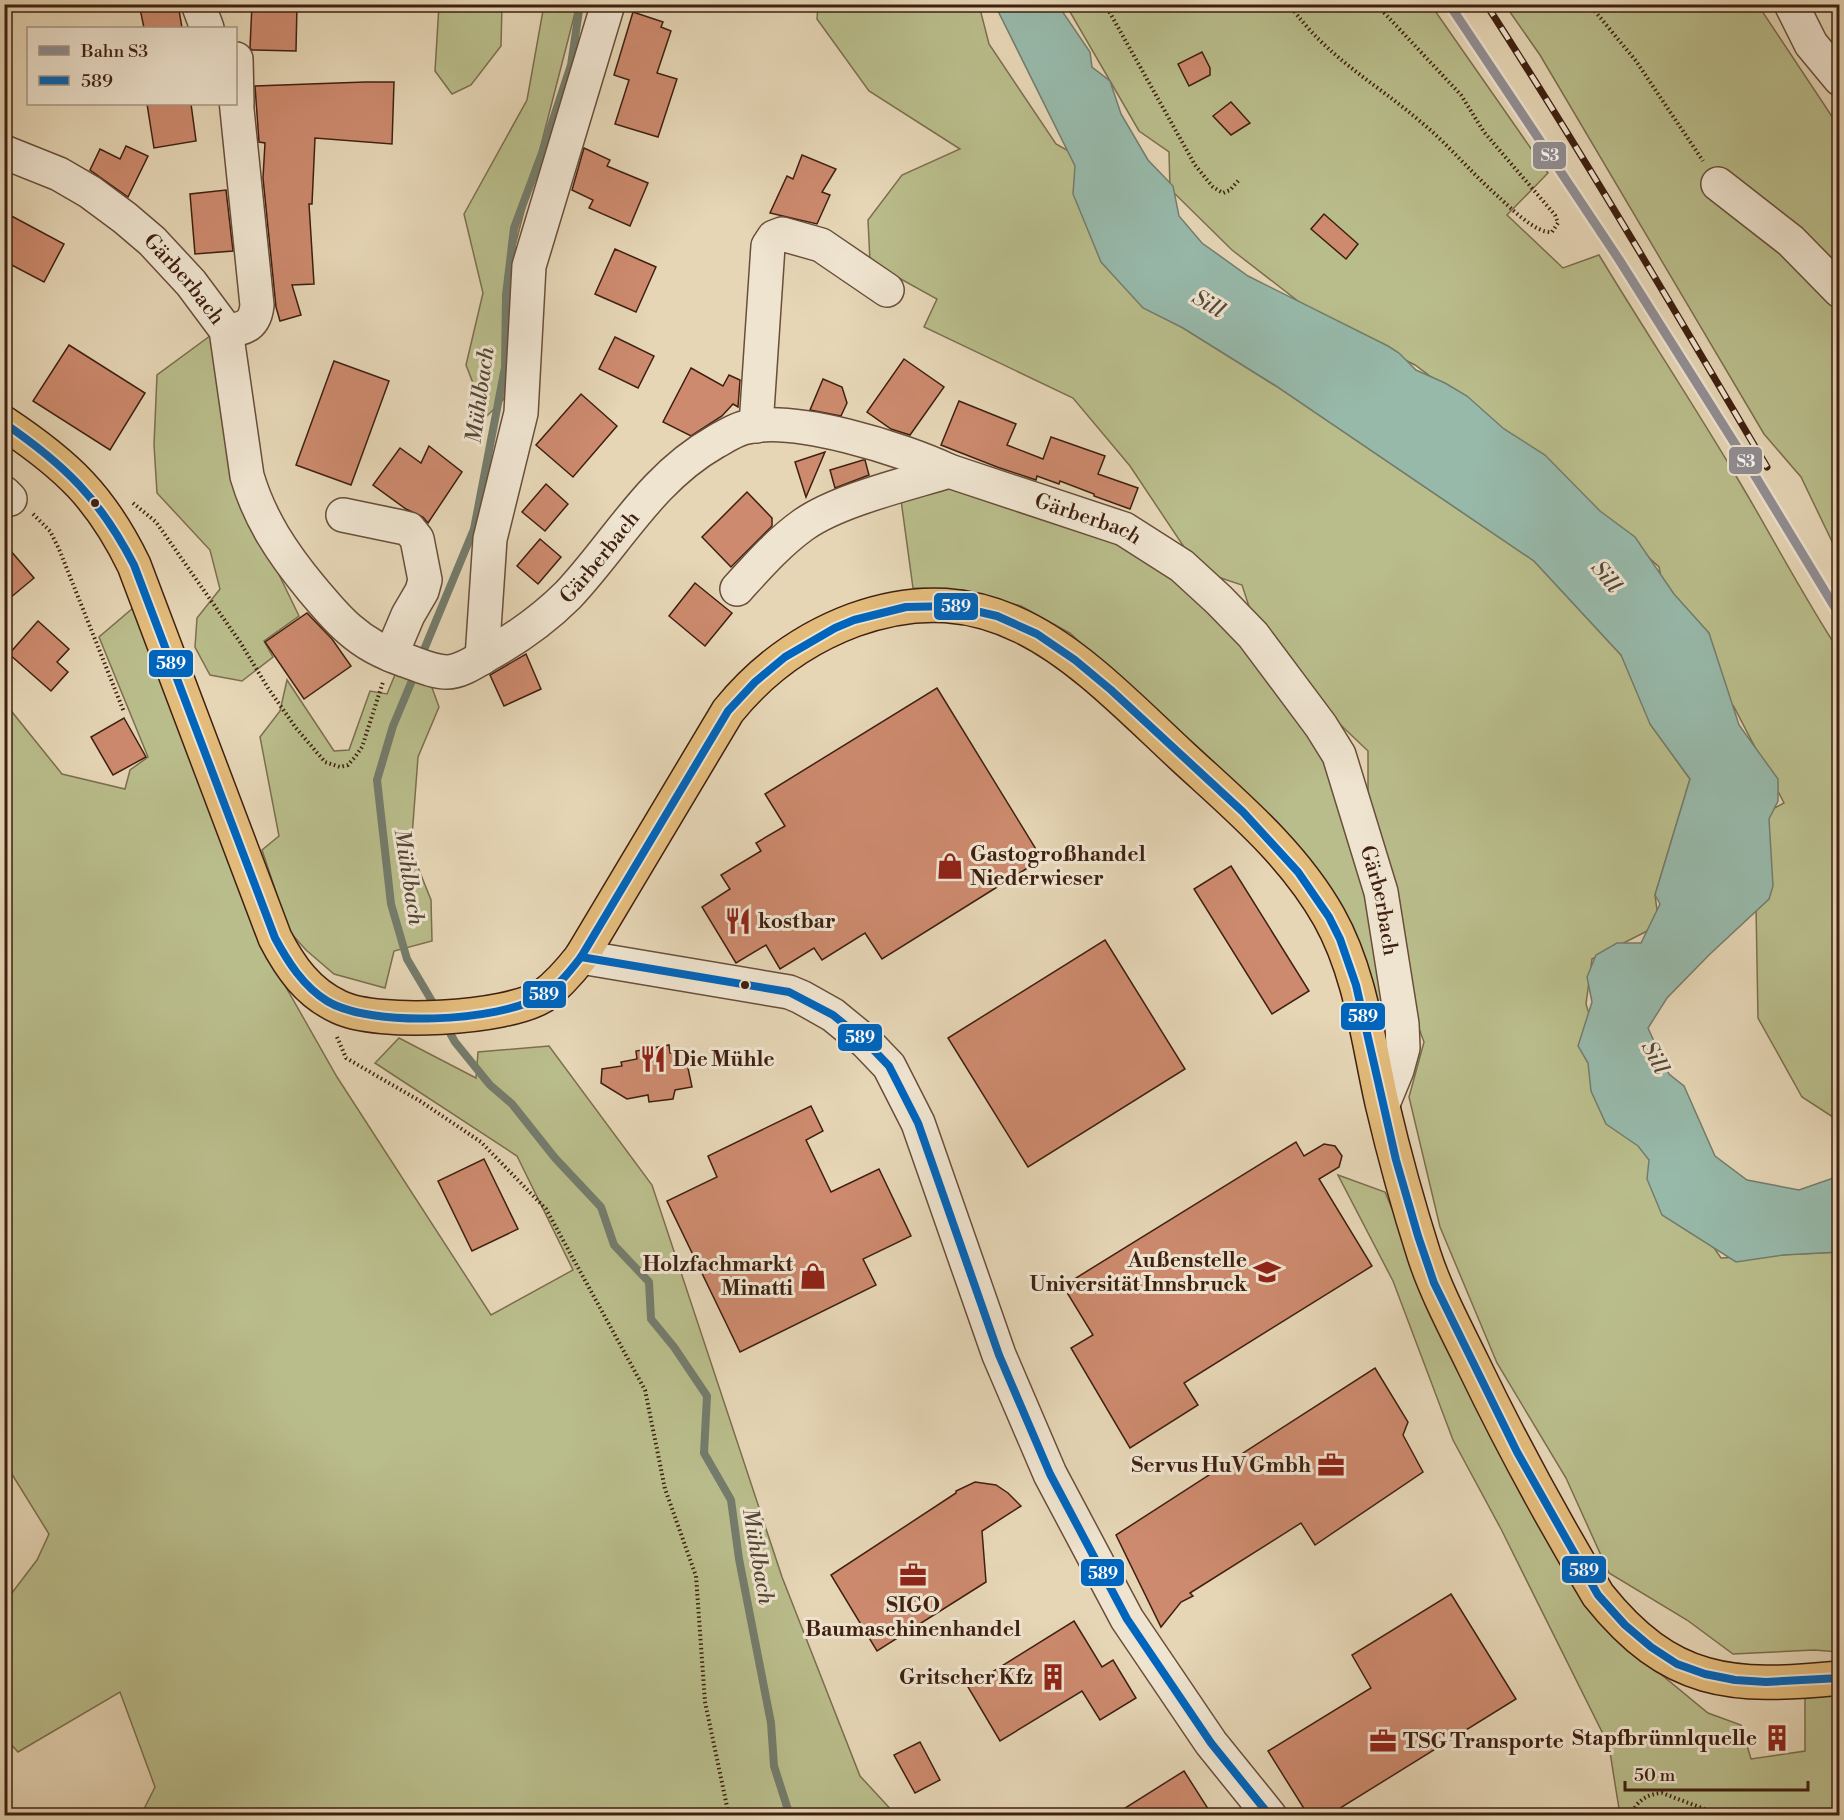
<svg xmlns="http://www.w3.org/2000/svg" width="1844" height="1820" viewBox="0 0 1844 1820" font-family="'Libre Bodoni',serif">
	<rect width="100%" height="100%" fill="#e6d6b6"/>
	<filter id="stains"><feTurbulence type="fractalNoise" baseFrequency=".00333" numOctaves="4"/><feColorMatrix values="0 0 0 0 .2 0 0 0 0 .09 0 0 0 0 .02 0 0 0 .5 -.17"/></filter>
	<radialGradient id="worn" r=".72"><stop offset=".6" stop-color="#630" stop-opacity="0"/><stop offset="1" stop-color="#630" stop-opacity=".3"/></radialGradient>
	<!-- green -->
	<g fill="#b9bd8b" stroke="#7c6e4e" stroke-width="1.5">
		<path d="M439,5h63l-1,41 -30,39 -19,9 -17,-23z"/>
		<path d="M544,5h33l-62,241 -11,153 -18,18 -20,-52 17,-72 -19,-79 63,-114z"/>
		<path d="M818,5h161l10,39 67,100 46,26 81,158 93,58 258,175 87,94 38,56 -9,13 40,55 -35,116 4,30 -67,34 -6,45 33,106 102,148 118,-6v400l-25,-2 -81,4 -46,-34 -78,-47 -43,-95 -69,-115 -57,-136 -31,-130 15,-55 -14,-38 -42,-210v-43l-42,-40 -68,-77 -16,-49 -42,-14 -70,-105 -57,-68 -149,-71 13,-28 -67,-37 -2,-42 34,-45 58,-26 -91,-58 -52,-72z"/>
		<path d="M1066,5h365l117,168 -41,42 56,53 36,-13c46,76 95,150 140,226 34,57 64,115 100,170v470l-37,-24 -44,-79 -2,-111 9,-94 19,-10 -50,-96 -65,-87 -10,-53 -118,-108 -126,-94 -99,-50 -84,-65 -62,-61 -1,-37 -30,-21z"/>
		<path d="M1505,5h253l81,122v429l-38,-79 -37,-43 -224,-379z"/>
		<path d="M214,333l38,186 47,97 -35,25 9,16 -31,24 -32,-6 -15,-28 2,-29 23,-29 -10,-39 -53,-57 -3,-48 3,-70z"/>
		<path d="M952,477l164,55 106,77 120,169 52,264 -9,7 -25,-100 -209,-240 -81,-76 -49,-27 -59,-16 -49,-2 -12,-88z"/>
		<path d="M133,608l125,330 79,139 154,238 82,-45 -56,-114 -142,-93 24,-25 77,40 2,-26 71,-6 103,139 130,392 78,199 36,39h-755l14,-28 -35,-95 -102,60 -13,-14v-136l32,-42 12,-26 -44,-71 -1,-761 58,72 63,15 5,-19 18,-13 -49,-120z"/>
		<path d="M397,670l33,12 9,25 -21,50 -7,93 20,50 1,41 -38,10 -9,37 -51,-14 -28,-24 -17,-19 -27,-81 17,-14 -19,-99 20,-26 7,-31 47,71 15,-1 21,-59 17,3z"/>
		<path d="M1338,1175l47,17 45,107 187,339 91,75 33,12 10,34 54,-8v-53l34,-3v120h-219l-11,-69 -108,-217 -48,-89 -60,-159z"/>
	</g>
	<!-- water -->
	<path fill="#97b9aa" stroke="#747c6c" stroke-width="1.5" d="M995,5h63l32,47 2,15 18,14 11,33 27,46 25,26 6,30 23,27 46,33 140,70 11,7 17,17 29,13 22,13 37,33 41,26 55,56 35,26 39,57 35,39 30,92 39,54v22l-9,18 4,67 -4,13 -60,56 -42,43 -19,30 21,46 15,12 31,70 32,24 52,10 40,-14v76l-56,3 -47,7 -74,-47 -15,-36 2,-19 -11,-14 -32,-22 -15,-33 -3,-28 -10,-17 14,-44 -5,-25 9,-22 21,-12h24l19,-39 -5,-9 35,-116 -40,-55 -29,-69 -87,-94 -258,-175 -93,-58 -40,-20 -42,-46 -28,-68 2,-28z"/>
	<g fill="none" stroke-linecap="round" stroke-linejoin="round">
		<!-- stream -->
		<g stroke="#747c6c" stroke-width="8">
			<path d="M421,657l53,-128 31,-162 1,-72 8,-67 28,-75 29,-88 9,-61"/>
			<path d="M416,671l-23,55 -16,54 14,124 16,55 29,49"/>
			<path d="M446,1026l9,16 35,43 22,19 43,54 46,49 13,38 35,37 2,37 23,28 33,49 -3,57 27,47 8,59 32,164 3,43 16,50"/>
		</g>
	</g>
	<!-- building -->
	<g fill="#cd8a6e" stroke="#3f2010" stroke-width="1.5">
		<path d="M139,4h39l4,24h-38z"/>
		<path d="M252,4h45l-1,47 -44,-1 -2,-2z"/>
		<path d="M633,12l30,10 -2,5 10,4 -14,42 20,6 -19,58 -43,-13 14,-44 -15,-5z"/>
		<path d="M1202,52l8,16v7l-21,11 -11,-22z"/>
		<path d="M365,82h29l-2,62 -77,-6 -3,66h-3l5,80 -22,1 9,30 -21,6 -4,-14 -13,-129 2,-35 -6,-1 -4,-56z"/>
		<path d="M1231,102l19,21 -19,12 -18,-19z"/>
		<path d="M147,104h44l5,37 -42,7z"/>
		<path d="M126,146l22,10 -20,41 -38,-27 10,-21 20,10z"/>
		<path d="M584,148l26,12 -3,6 41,17 -18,43 -41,-18 4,-8 -21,-10z"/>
		<path d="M802,155l34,14 -14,23 8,3 -13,29 -47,-11 17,-37 6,3z"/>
		<path d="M226,190l7,61 -38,3 -5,-60z"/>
		<path d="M4,212l60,32 -20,38 -40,-21z"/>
		<path d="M1324,214l34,30 -12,15 -35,-30z"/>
		<path d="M615,249l41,18 -20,45 -41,-18z"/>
		<path d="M615,337l39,19 -16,32 -39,-19z"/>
		<path d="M69,345l76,48 -35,57 -77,-49z"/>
		<path d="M904,359l40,28 -34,48 -19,-6 -24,-17z"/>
		<path d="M334,361l55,20 -38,104 -55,-20z"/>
		<path d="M691,368l32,18 6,-11 11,5 -2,27 -5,-3 -11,12 -31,20 -28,-14z"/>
		<path d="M823,379l19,8 5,16 -6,13 -31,-6z"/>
		<path d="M581,394l36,32 -44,51 -37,-32z"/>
		<path d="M959,401l57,23 -9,21 36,14 8,-22 54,19 -7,18 40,14 -8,21 -36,-13v-2l-34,-13 -1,3 -22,-8 -1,4 -39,-13 -56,-22z"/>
		<path d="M429,446l33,26 -34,51 -5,-6 -17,-8 -33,-24 27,-37 21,15z"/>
		<path d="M825,452l-19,45 -11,-35z"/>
		<path d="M863,460h2l4,15 -34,13 -5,-18z"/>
		<path d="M546,484l22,20 -23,27 -23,-19z"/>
		<path d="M747,492l25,26v8l-41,41 -29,-30z"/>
		<path d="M540,539l21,18 -23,27 -21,-18z"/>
		<path d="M4,543l30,35 -30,25z"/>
		<path d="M695,583l37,30 -27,33 -36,-30z"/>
		<path d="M307,613l25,26 19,27 -47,33 -39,-57z"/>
		<path d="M38,621l31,28 -12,13 11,10 -17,19 -42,-37z"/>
		<path d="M526,654l15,35 -37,17 -14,-31z"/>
		<path d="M937,688l105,171 -160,100 -17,-26 -43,27 -8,-12 -34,21 -14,-24 -30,18 -34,-56 28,-18 -9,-14 40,-24 -5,-8 29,-17 -20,-32z"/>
		<path d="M124,718l22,39 -33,18 -22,-38z"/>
		<path d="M1231,866l78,125 -37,23 -78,-125z"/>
		<path d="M1105,940l80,129 -157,98 -80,-129z"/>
		<path d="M669,1045l1,8 14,-4 8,38 -17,3 -2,9 -24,3 -1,-7 -21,4 -26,-16 1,-14 20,-3 -1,-4 16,-3 -1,-8z"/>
		<path d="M811,1106l12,25 -17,9 25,52 48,-23 32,67 -48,23 13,26 -136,67 -73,-151 50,-24 -9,-21z"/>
		<path d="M1296,1142l8,14 20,-12 11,2 7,10 -3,11 -20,12 53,87 -188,117 14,22 -68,43 -59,-100 22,-13 -30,-49z"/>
		<path d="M484,1159l34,70 -46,22 -34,-70z"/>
		<path d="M1375,1368l33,54 -5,13 20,37 -108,73 -14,-22 -111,70 3,3 -12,6 -20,25 -45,-92z"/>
		<path d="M975,1482l21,3 12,8 13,13 -39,25 4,51 -109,69 -46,-76 125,-82v-2z"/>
		<path d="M1451,1594l65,105 -187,116h-21l-40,-64 103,-63 -19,-33z"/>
		<path d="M1074,1621l28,46 11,-7 23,38 -36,22 -18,-29 -82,50 -32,-54z"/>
		<path d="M920,1742l20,38 -25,13 -21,-38z"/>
		<path d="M1184,1771l28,44h-98z"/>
	</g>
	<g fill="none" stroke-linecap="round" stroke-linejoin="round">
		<defs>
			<g id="minor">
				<path d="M198,4l9,24"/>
				<path d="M1791,4l20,40 29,35"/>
				<path d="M236,59l1,44"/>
				<path id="s1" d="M4,152l55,22 31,18 35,26 27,23 39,42 35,47 21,146c13,44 36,78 65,113 12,14 23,28 37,40 17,15 33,23 55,31 13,4 28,12 43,12 15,0 32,-13 45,-20 28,-16 53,-34 76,-57 49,-52 82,-116 147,-153 9,-5 18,-11 28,-14 49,-14 160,21 206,43l175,58 58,37 37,34 34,35 68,91 18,29 42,137 21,132 1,24 -6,22 -14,34"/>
				<path d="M1718,184l73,57 49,50"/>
				<path d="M226,330c20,0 29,-6 31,-25l-21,-205"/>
				<path d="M756,426l12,-180 6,-9 8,-3 39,11 66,45"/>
				<path d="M4,493l6,6"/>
				<path d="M343,515l58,12 8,2 8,10 8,41 -3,11 -14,24 -17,40"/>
				<path d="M737,589c21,-23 41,-46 66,-64 35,-25 104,-41 146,-54"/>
				<path d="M482,658l8,-119 31,-126 8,-147 79,-262"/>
				<path d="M581,957l208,35 12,5 32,18 33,27 23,24 29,57 81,232 51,119 77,145 84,124 59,73"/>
			</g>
			<path id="major" d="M4,423c63,42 97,74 130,142l141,373c15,29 33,55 64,69 39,19 167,12 204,-11 15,-11 27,-25 38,-39l147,-246c34,-42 75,-72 126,-91 147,-53 231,46 329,137 53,49 110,96 146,160 32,57 39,124 53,186 12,51 26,102 42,152 12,37 32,74 49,109 38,79 80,156 125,231 72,90 133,94 242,83"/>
		</defs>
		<!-- minor casing -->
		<use href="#minor" stroke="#694e3a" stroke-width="36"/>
		<!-- major casing -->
		<use href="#major" stroke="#3f2010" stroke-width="36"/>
		<!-- path -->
		<g stroke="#3f2010" stroke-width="4" stroke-dasharray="1.5 3" stroke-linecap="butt">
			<path d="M1105,4l90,161 18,22 10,6 7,-3 9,-10"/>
			<path d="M1289,4c38,54 84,77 132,118 28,23 51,52 79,76 10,10 37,36 52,34l6,-9 -3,-8 -71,-83 -23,-37 -85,-91"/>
			<path d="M1589,4l47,57 67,100"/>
			<path d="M133,503l23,19 84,120 28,46 28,40 29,34 15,5 8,-2 7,-8 7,-10 21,-65"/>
			<path d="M33,514l17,17 9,18 65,163"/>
			<path d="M337,1037l9,21 74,43 61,41 65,67 99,181 20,99 31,87 9,126 24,114"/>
			<path d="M1631,1816c5,-15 16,-22 31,-23l61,23"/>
		</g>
		<!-- minor -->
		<use href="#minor" stroke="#efe4d0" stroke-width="33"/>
		<!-- major -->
		<use href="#major" stroke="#e3bb7b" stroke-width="33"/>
		<defs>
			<path id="rail" d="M1486,4c98,152 189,307 281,463"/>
		</defs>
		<!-- rail casing -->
		<use href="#rail" stroke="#3f2010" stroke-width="7"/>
		<!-- rail -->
		<use href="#rail" stroke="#efe4d0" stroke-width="4.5" stroke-dasharray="14" stroke-linecap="butt"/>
		<defs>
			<g id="bus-1">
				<path d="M4,423c61,42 96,76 130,142l141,373c13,24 28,48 52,63 44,27 171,21 215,-5 16,-9 28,-25 39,-39l147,-246 27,-29 30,-25 50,-29 19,-8 52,-13 48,-1 43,10 40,18 38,26 36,30 132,122 55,60 31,45 11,22 16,46 40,175 22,76 16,47 83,169 81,143 27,30 26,22 26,17 28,10 30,6 31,2 74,-4"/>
				<path d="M581,957l208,35 44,23 33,27 23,24 29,57 81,232 51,119 77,145 84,124 59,73"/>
			</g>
		</defs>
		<!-- bus-1 casing -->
		<use href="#bus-1" stroke="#efe4d0" stroke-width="12"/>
		<!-- bus-1 -->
		<use href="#bus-1" stroke="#0065bd" stroke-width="8"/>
		<defs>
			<path id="rail-1" d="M1449,4l169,254 136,216 86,142"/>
		</defs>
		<!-- rail-1 casing -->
		<use href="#rail-1" stroke="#efe4d0" stroke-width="14"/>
		<!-- rail-1 -->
		<use href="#rail-1" stroke="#918f95" stroke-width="9"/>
	</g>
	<!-- icons -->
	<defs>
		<symbol id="shop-bare" viewBox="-9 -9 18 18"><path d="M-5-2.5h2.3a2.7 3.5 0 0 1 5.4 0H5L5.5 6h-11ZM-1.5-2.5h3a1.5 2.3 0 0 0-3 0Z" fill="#8f2418" stroke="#efe4d0" stroke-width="2.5" paint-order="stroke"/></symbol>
		<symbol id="restaurant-bare" viewBox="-9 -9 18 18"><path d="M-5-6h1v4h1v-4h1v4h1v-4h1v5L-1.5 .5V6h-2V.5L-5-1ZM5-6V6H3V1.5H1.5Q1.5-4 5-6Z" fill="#8f2418" stroke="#efe4d0" stroke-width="2.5" paint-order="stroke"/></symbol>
		<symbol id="university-bare" viewBox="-9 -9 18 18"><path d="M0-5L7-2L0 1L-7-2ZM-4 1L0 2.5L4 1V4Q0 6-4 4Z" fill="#8f2418" stroke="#efe4d0" stroke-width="2.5" paint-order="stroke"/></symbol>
		<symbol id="office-bare" viewBox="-9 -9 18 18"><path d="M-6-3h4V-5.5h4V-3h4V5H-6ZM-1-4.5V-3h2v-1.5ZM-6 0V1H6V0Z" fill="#8f2418" stroke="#efe4d0" stroke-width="2.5" paint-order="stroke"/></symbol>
		<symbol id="building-bare" viewBox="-9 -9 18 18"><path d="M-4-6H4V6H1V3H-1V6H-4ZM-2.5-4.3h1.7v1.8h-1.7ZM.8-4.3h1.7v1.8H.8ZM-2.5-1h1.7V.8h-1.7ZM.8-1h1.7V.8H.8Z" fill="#8f2418" stroke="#efe4d0" stroke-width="2.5" paint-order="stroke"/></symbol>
	</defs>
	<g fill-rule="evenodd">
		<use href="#shop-bare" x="931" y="847" width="38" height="38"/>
		<use href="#restaurant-bare" x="719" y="902" width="38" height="38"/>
		<use href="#restaurant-bare" x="634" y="1040" width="38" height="38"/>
		<use href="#university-bare" x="1248" y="1253" width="38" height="38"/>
		<use href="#shop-bare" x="794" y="1257" width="38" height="38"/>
		<use href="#office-bare" x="1312" y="1446" width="38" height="38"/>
		<use href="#office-bare" x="894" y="1556" width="38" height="38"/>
		<use href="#building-bare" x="1034" y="1658" width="38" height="38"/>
		<use href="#building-bare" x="1758" y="1719" width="38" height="38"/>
		<use href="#office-bare" x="1364" y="1722" width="38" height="38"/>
	</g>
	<!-- markers -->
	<g fill="#3f2010" stroke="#efe4d0" stroke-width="2">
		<circle cx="95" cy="503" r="5"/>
		<circle cx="745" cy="985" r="5"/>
	</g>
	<g text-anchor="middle" stroke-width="6" stroke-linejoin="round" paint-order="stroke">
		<!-- street labels -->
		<g font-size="21" fill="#3f2010" stroke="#efe4d0">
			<text dy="7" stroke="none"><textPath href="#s1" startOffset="224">Gärberbach</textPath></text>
			<text dy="7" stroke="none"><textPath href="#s1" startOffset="1482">Gärberbach</textPath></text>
			<text dy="7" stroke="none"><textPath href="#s1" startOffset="926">Gärberbach</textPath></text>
			<text dy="7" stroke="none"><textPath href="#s1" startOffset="1986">Gärberbach</textPath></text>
		</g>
		<!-- poi labels -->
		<g font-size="21" font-weight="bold" fill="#3f2010" stroke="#efe4d0" text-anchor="end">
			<text x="970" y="861" text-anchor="start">Gastogroßhandel<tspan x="970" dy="24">Niederwieser</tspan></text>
			<text x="758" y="928" text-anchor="start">kostbar</text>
			<text x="673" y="1066" text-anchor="start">Die Mühle</text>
			<text x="1247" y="1267">Außenstelle<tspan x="1247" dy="24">Universität Innsbruck</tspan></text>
			<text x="793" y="1271">Holzfachmarkt<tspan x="793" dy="24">Minatti</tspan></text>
			<text x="1311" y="1472">Servus HuV Gmbh</text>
			<text x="913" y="1612" text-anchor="middle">SIGO<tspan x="913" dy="24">Baumaschinenhandel</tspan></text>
			<text x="1033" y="1684">Gritscher Kfz</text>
			<text x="1757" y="1745">Stapfbrünnlquelle</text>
			<text x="1403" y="1748" text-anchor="start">TSG Transporte</text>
		</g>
		<!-- water labels -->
		<g font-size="22" font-style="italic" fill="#554636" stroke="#efe4d0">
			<text transform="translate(1209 303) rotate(31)" y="8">Sill</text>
			<text transform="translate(479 395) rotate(-82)" y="8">Mühlbach</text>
			<text transform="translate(1607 576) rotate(51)" y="8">Sill</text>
			<text transform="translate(410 877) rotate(81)" y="8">Mühlbach</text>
			<text transform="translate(1656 1057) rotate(62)" y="8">Sill</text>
			<text transform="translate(759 1556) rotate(80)" y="8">Mühlbach</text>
		</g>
	</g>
	<g stroke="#efe4d0" stroke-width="2">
		<rect x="1532" y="141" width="35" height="29" rx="6" fill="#918f95"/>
		<rect x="1728" y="446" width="35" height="29" rx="6" fill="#918f95"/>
		<rect x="933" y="592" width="46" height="29" rx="6" fill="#0065bd"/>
		<rect x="148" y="649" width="46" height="29" rx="6" fill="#0065bd"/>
		<rect x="522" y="980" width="45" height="29" rx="6" fill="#0065bd"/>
		<rect x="1340" y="1002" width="46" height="29" rx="6" fill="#0065bd"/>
		<rect x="837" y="1023" width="46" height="29" rx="6" fill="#0065bd"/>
		<rect x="1561" y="1555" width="46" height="29" rx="6" fill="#0065bd"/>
		<rect x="1080" y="1558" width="45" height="29" rx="6" fill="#0065bd"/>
	</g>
	<g font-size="16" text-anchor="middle" font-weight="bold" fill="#fff">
		<text x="1550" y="161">S3</text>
		<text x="1746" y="467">S3</text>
		<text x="956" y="612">589</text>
		<text x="171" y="669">589</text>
		<text x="544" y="1000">589</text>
		<text x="1363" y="1022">589</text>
		<text x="860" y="1043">589</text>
		<text x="1584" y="1576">589</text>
		<text x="1103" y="1579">589</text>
	</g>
	<!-- margin -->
	<rect width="1844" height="1820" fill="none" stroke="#e6d6b6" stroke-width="24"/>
	<rect x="6" y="6" width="1832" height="1808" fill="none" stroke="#3f2010" stroke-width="3"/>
	<rect x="12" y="12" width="1820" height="1796" fill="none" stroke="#3f2010" stroke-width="1.5"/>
	<!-- legend -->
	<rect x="27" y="27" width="210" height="78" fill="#efe4d0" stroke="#a99683" stroke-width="1.5"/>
	<rect x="39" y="46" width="30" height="9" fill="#918f95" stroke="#a99683" stroke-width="1.5"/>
	<text x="81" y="57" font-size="18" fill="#3f2010">Bahn S3</text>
	<rect x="39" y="76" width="30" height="9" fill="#0065bd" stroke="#a99683" stroke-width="1.5"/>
	<text x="81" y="87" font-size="18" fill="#3f2010">589</text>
	<!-- scale -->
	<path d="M1625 1781v9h183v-9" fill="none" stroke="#3f2010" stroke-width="3"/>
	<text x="1634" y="1781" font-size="18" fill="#3f2010" stroke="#efe4d0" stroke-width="4.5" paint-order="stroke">50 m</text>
	<rect width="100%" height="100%" filter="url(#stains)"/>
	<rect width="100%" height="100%" fill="url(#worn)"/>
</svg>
